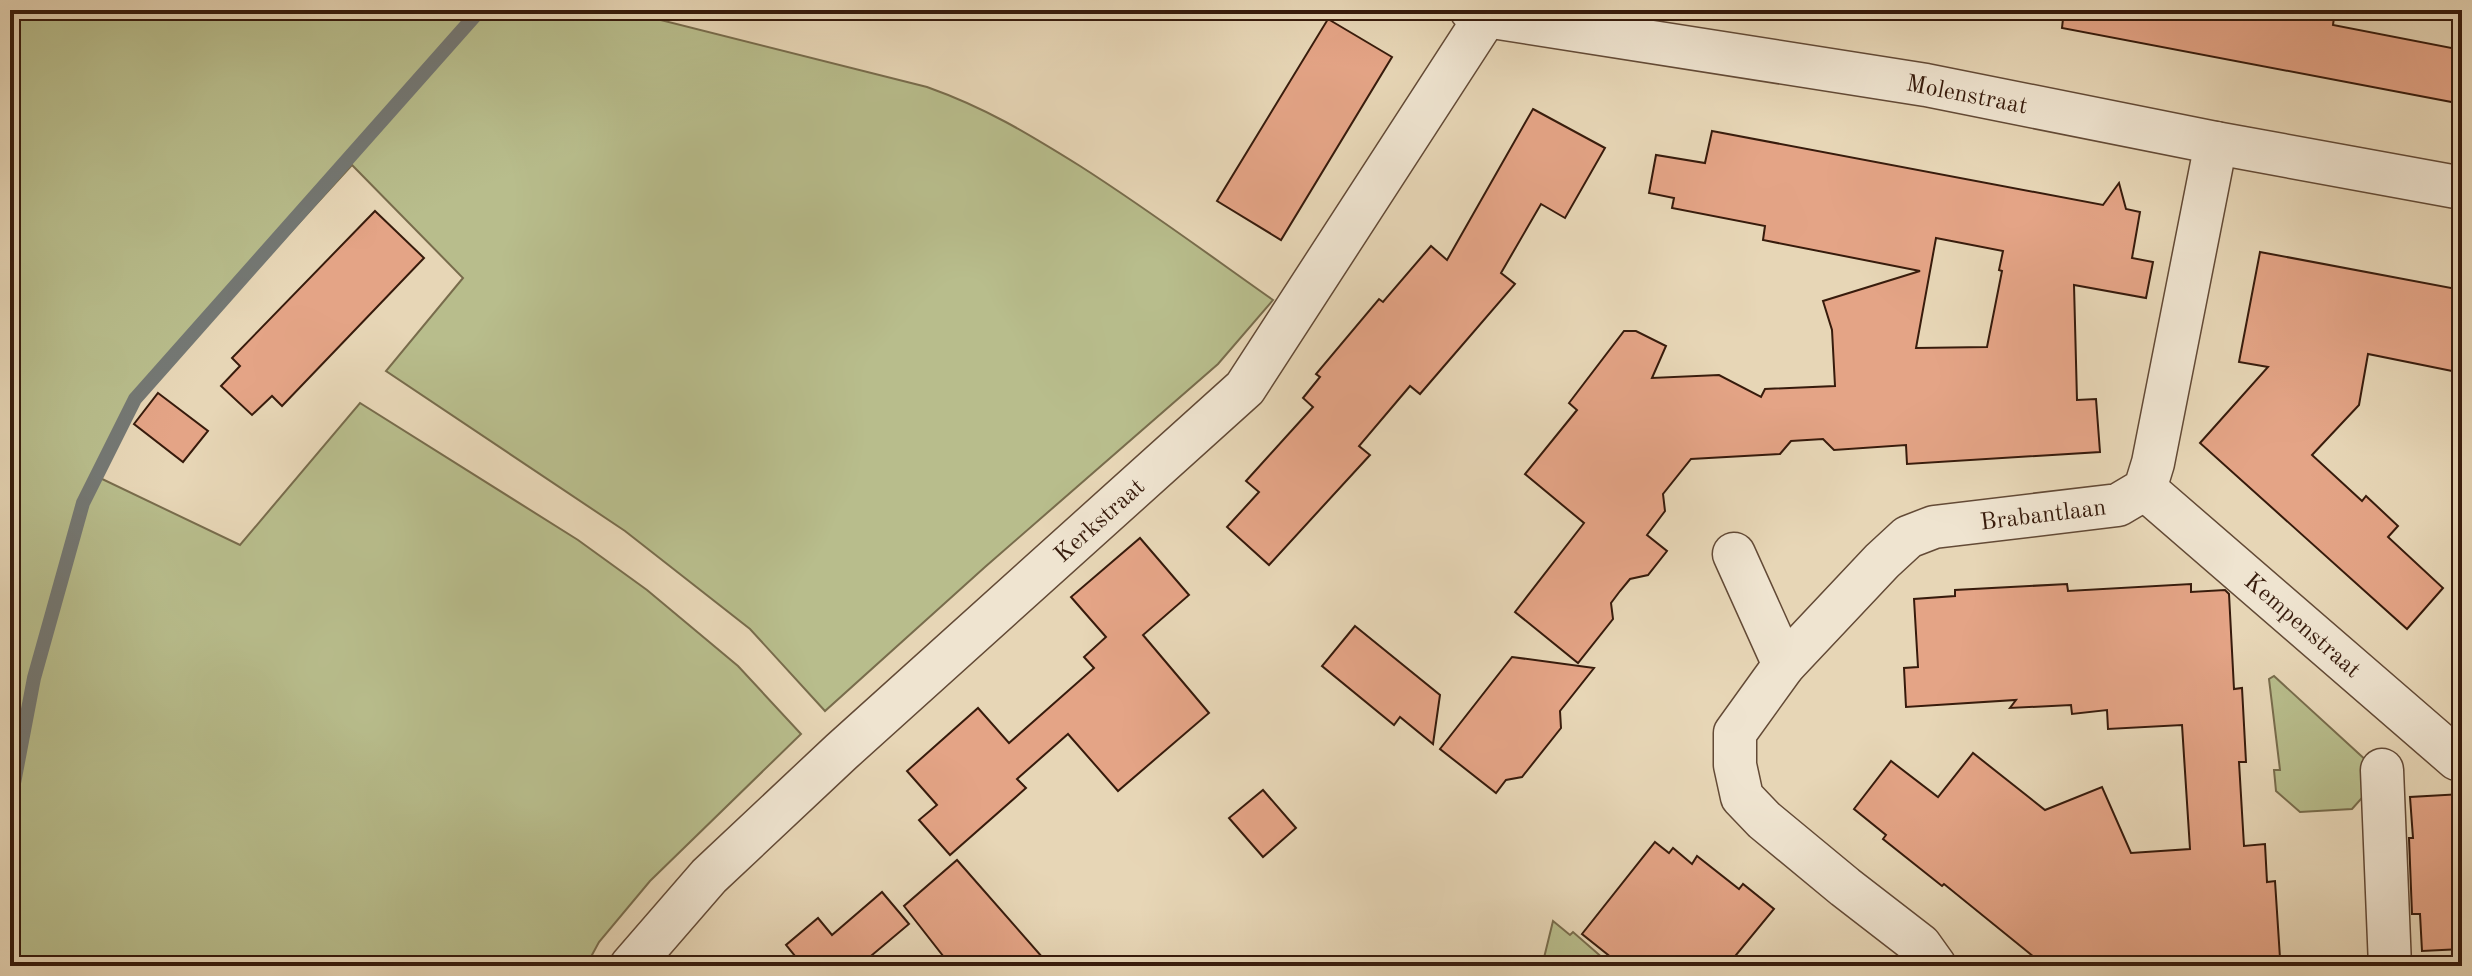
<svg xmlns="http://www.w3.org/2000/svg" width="2472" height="976" viewBox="0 0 2472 976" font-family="'Old Standard TT',serif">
	<rect width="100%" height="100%" fill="#e7d6b6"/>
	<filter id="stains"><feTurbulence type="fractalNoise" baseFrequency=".0025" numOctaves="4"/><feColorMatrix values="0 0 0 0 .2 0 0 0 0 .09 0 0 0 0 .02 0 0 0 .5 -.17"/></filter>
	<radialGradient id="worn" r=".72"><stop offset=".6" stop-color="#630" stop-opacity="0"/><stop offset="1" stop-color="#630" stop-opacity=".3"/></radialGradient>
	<!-- green -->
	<g fill="#b8bd8c" stroke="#786c4c" stroke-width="2">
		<path d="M10,10h611l306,77c59,21 100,46 153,79 66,42 129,89 193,134l-55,64 -233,203 -160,144 -75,-82 -125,-98 -239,-160 77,-93 -111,-113 -211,230 -41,83 140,67 120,-142 218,137 69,50 91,76 63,68 -151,147 -51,61 -13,24h-576z"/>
		<path d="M2274,676l95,87 1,26 -18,20 -52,3 -24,-21 -2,-21h6l-11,-91z"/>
		<path d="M1553,921l17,14 3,-3 39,34h-70z"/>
	</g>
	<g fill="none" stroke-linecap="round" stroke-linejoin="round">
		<!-- stream -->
		<path stroke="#747874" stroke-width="14" d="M10,804l24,-126 49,-175 52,-104 345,-389"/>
	</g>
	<!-- building -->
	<g fill="#e4a486" stroke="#371b0c" stroke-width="2" fill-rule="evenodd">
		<path d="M2064,10h271l-2,15 129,25v54l-400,-76z"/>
		<path d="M1328,19l64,38 -111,183 -64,-39z"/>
		<path d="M1533,109l72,39 -40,70 -24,-14 -40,69 14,11 -95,110 -10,-8 -51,60 11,9 -101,110 -42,-38 32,-35 -13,-11 67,-74 -10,-9 17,-21 -4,-3 63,-75 4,3 48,-56 16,14z"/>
		<path d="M1712,131l391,74 16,-22 7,26 14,3 -8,46 21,4 -7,36 -72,-13 3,115 19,-1 4,53 -193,12 -1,-19 -72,5 -11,-11 -32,2 -11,13 -89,5 -28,35 2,17 -18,24 20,16 -19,24 -18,4 -10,12 -9,12 2,16 -35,44 -63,-51 69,-89 -59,-49 52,-64 -8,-7 55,-72h12l30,15 -14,32 67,-3 42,22 4,-8 70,-3 -3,-56 -9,-29 97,-30 -157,-31 2,-14 -93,-18 2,-10 -25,-5 7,-38 49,8zM1936,238l67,13 -4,19 3,1 -15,76 -71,1z"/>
		<path d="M375,211l49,47 -142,148 -10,-10 -20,19 -31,-29 19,-20 -8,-8z"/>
		<path d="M2260,252l202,38v83l-94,-19 -9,51 -47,50 50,46 4,-5 32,30 -10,11 55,51 -36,41 -207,-186 68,-76 -29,-5z"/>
		<path d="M158,393l50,38 -25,31 -49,-38z"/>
		<path d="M1140,538l49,57 -46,40 66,78 -91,78 -50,-57 -51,45 9,9 -76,67 -31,-35 18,-15 -30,-34 71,-63 31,35 85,-75 -10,-11 22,-20 -35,-40z"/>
		<path d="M2067,584l1,7 123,-7v8l34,-2 4,4 5,95 8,-1 4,74h-7l5,84 21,-2 2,38 8,-1 5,77h-7l1,8h-229l-101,-82 -2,2 -59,-47 3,-4 -32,-26 37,-48 47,36 35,-44 72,57 57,-23 29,66 59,-4 -8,-124 -74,4 -1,-19 -35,4 -1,-9 -61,3 6,-8 -110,7 -2,-39 14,-1 -4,-68 41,-3v-6z"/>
		<path d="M1355,626l85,69 -7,49 -33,-27 -6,8 -72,-59z"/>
		<path d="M1512,657l82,11 -34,43 1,17 -39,49 -16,3 -10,13 -56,-44z"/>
		<path d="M1263,790l33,38 -33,29 -34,-39z"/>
		<path d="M2462,794v155l-40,2 -2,-37h-8l-3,-76h4l-3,-41z"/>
		<path d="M1655,842l14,11 4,-5 19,16 5,-8 42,33 4,-5 31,25 -47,57h-105l-40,-32z"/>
		<path d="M957,860l93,106h-99l-47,-60z"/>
		<path d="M882,892l27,32 -50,42h-64l5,-4 -14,-17 32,-27 14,17z"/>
	</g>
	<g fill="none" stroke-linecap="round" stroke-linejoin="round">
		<defs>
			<g id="minor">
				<path d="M1471,10l15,6 440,69 290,58 246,45"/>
				<path d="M2145,489l312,270h5"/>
				<path d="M1734,554l50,111"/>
				<path d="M2382,770l8,196"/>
				<path d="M631,966l78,-90 132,-124 404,-364 245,-378"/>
				<path d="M1935,966l-15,-21 -75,-58 -81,-67 -22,-23 -7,-32v-32l49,-68 98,-104 26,-24 26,-10 184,-22 27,-16 8,-26 63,-320"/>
			</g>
		</defs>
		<!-- minor casing -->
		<use href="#minor" stroke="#634a36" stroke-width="45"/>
		<!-- minor -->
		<use href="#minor" stroke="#efe4d0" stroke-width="42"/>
	</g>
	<g text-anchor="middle" stroke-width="7" stroke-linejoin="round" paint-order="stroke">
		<!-- street labels -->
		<g font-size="24" fill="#371b0c" stroke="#efe4d0">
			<text transform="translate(1967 94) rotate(11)" y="8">Molenstraat</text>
			<text transform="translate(2043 514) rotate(-7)" y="8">Brabantlaan</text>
			<text transform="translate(1099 520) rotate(-42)" y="8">Kerkstraat</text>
			<text transform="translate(2303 625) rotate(41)" y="8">Kempenstraat</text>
		</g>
	</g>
	<!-- margin -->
	<rect width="2472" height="976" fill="none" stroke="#e7d6b6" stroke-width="40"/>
	<rect x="12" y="12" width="2448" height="952" fill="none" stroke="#371b0c" stroke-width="4"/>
	<rect x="20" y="20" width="2432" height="936" fill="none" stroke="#371b0c" stroke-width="2"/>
	<rect width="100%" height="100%" filter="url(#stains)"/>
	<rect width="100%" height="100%" fill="url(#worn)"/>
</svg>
